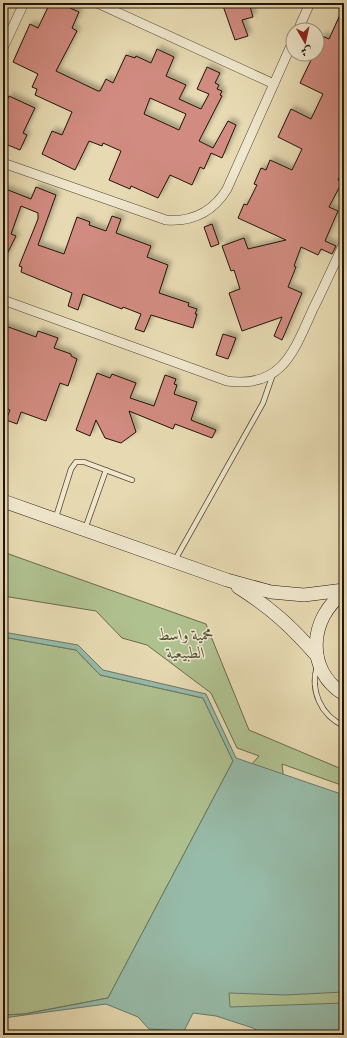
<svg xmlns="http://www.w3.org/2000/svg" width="347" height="1038" viewBox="0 0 347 1038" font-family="'Libre Bodoni',Amiri,serif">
	<defs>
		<filter id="shadow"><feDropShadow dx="3.5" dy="-3.5" stdDeviation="2" flood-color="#0004"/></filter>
	</defs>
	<rect width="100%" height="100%" fill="#e7dab2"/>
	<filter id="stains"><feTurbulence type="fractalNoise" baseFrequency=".005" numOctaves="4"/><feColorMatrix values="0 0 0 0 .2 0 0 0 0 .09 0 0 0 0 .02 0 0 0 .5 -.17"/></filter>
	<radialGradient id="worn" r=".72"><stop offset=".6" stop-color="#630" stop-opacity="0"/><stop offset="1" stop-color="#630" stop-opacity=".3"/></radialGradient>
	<!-- green -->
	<g fill="#b0c190" stroke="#6a6a4c">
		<path d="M3,552l203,72 43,106 95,40v16l-62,-22 2,17 -41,-7 16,-18 -22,-8 -26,-55 -64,-48 -25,-7 -26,-27 -93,-15z"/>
		<path d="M3,637l73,13 24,25 103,23 30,63 -125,237 -84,16 -21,1z"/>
		<path d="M344,987v25l-92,1 -34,-7v-16z"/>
	</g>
	<!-- water -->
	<path fill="#97bba9" stroke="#697869" d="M3,632l75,13 25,25 103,24 30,64 108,37v197l-59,3 -56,-2 1,14 114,-4v32h-79l-12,-7 -37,-12 -23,-3 -9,18 -35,-2 -11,-12 -32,-13 -103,14v-3l22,-1 83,-16 125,-237 -30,-63 -103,-23 -24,-25 -73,-13z"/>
	<!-- building -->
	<g fill="#d18b80" stroke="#231408" fill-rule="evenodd" filter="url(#shadow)">
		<path d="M50,3h9l20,9 -7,16 5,3 -21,40 42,20h2l6,-12 7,4 13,-28 9,3 1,-2 15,7 6,-14 17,8 -8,19 20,9 -7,14 22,10 8,-15 -12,-5 10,-22 13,6 -5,10 4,2 -2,4 5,2 -2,4 2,1 -23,45 14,7 15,-27 8,4 -14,33 -11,-5 -7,16 -4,-2 -8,18 -22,-10 -12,23 -27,-12 -1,3 -21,-9 12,-29 -18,-8 -1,3 -13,-5 -14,29 -33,-16 10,-23 10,4 10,-23 -37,-17 2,-6 -5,-2 6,-13 -25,-12 17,-38 8,4zM150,98l36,16 -7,16 -35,-16z"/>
		<path d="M222,3h27l4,14 -11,3 6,16 -13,4z"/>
		<path d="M344,6v161l-6,13 4,2 -13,25 9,4 -13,30 11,5 -4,8 -11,-5 -3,6 -17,-8 -7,19 2,1 -8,20 14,6 -20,47 -8,-4 8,-19 -40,14 -13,-38 11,-4 -6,-19 -3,1 -9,-25 22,-8 4,11 38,-9 -48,-22 6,-14 3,1 10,-20 -3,-1 7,-16 5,2 4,-10 22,10 10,-21 -24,-12 13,-28 20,10 12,-25 -23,-11 14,-29h3v-6l5,-12 7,3z"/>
		<path d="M9,96l26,12 -12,25 4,2 -7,15 -17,-7v-34z"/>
		<path d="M36,187l20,8 -18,50 26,9 13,-37 13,5 -1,3 17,6 6,-15 9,3 -5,14 35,13 -4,11 21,8 -9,28 30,10 -1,3 9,3 -2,5h2l-4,14 -42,-13 -7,17 -9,-3 6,-15 -18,-7 -1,2 -39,-15 -5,16 -10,-4 4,-13 -51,-21 1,-5 -3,-1 19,-47v-6l-17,-7 -10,28 5,2 -13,26v-74l28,11z"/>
		<path d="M212,224l7,20 -8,3 -7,-20z"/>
		<path d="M3,325l33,12 2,-6 20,7 -4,10 17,6v2l6,3 -9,27 -8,-3 -14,38 -25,-9 -4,12 -11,-4 4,-10 -7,-2z"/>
		<path d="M223,334l13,4 -8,21 -12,-4z"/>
		<path d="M97,373l13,5 2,-4 24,9 -6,15 24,8 11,-31 11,4 -2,5 3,1 -3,9 23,8 -6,18 25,10 -4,8 -37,-14 -2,5 -44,-18 7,21 -15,11 -16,-5 -9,-18 -6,16 -14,-6z"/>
	</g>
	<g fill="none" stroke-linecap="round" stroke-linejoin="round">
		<defs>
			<g id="lane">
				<path d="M56,517l15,-48 5,-7h8l48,18"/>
				<path d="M85,529l21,-59"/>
				<path d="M175,560l88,-157 10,-29"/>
				<path d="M317,666c-7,24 3,49 27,60"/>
			</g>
			<g id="street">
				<path d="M97,3l177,81"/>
				<path d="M298,30l12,-27"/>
				<path d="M3,48l21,-45"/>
				<path d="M3,163l163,57c26,2 47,-8 61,-31l66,-148"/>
				<path d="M3,300l224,81c55,8 67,-30 86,-72 11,-22 21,-44 31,-66"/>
			</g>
			<g id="secondary">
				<path d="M3,501l224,79 44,12 33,3 40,-5"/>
				<path d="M238,587c33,21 54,40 79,69"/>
				<path d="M344,593c-35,24 -39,78 0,101"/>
			</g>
		</defs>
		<!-- lane casing -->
		<use href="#lane" stroke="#544632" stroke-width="6"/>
		<!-- street casing -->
		<use href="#street" stroke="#544632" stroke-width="10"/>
		<!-- secondary casing -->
		<use href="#secondary" stroke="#231408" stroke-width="14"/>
		<!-- lane -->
		<use href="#lane" stroke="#efe7cd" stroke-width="4.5"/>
		<!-- street -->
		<use href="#street" stroke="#efe7cd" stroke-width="9"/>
		<!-- secondary -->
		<use href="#secondary" stroke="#efe7cd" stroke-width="13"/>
	</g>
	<g text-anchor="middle" stroke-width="3" stroke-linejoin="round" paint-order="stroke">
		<!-- park labels -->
		<g font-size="16" font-style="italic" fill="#545138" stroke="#efe7cd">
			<text x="186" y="640">محمية واسط<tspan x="186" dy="18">الطبيعية</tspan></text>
		</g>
	</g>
	<!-- margin -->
	<rect width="347" height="1038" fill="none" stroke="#e7dab2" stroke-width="16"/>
	<rect x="4" y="4" width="339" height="1030" fill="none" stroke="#231408" stroke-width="2"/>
	<rect x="8" y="8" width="331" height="1022" fill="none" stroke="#231408"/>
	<!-- north arrow -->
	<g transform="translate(305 42) rotate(171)"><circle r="19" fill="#efe7cd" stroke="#9d937e"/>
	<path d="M0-3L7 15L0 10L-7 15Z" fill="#8f2418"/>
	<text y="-6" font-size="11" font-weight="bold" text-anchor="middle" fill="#231408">ش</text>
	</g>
	<rect width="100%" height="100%" filter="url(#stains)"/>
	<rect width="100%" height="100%" fill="url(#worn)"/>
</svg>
